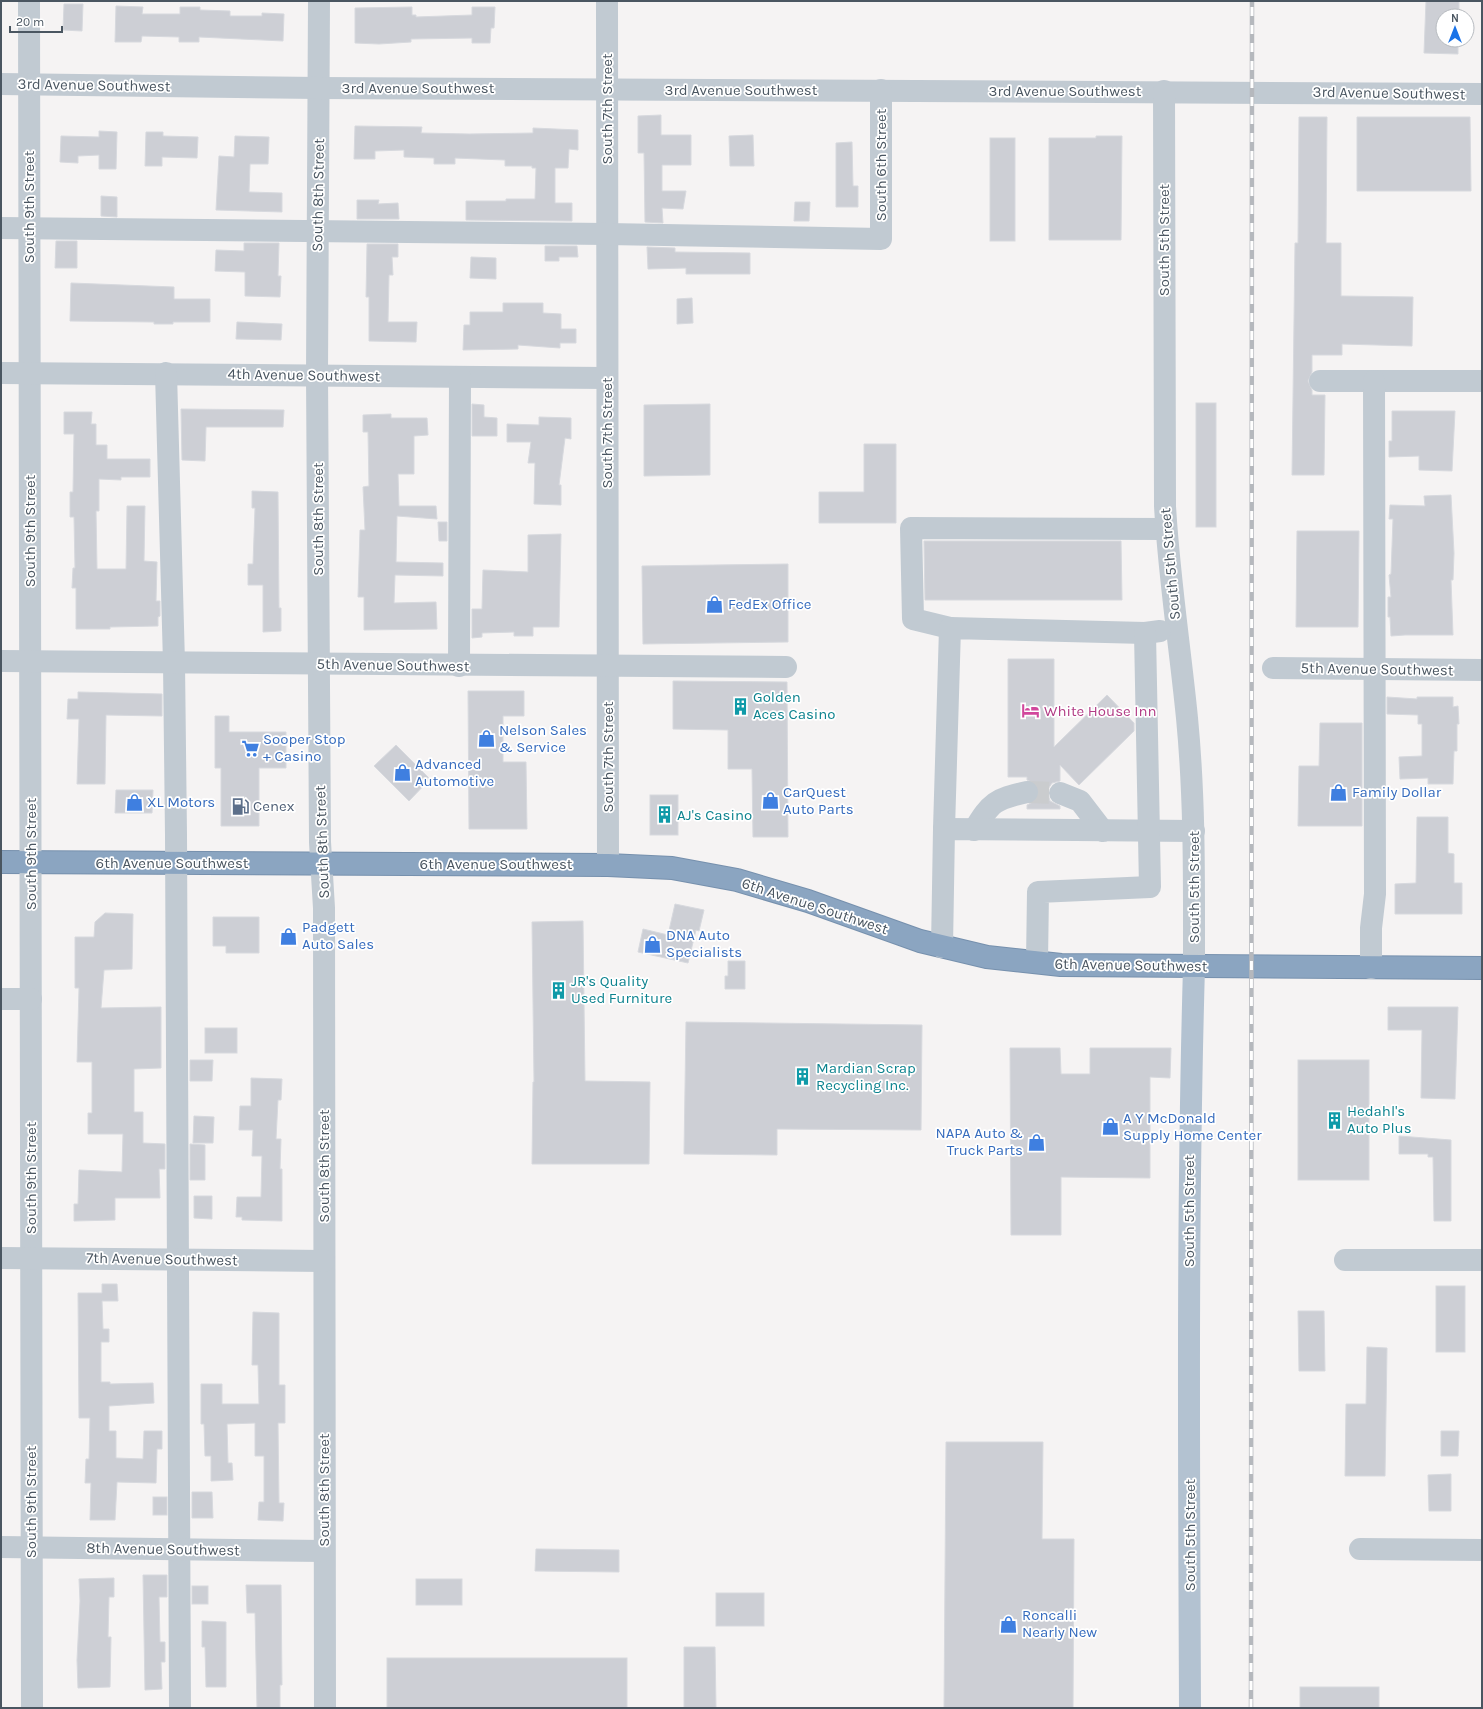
<svg xmlns="http://www.w3.org/2000/svg" width="1483" height="1709" viewBox="0 0 1483 1709" font-family="Karla,sans-serif">
	<rect width="100%" height="100%" fill="#f5f3f3"/>
	<!-- building -->
	<g fill="#cdcfd5" stroke="#d7d9de">
		<path d="M1426,1h33v15h-16v24h15v14l-34,-1z"/>
		<path d="M64,4h19l-1,27 -19,-1z"/>
		<path d="M116,6l27,1 -1,7h38v-7h20v3l30,1v5h32v-3l22,1 -1,27 -84,-4v5h-20v-5l-37,-1 -1,6h-26z"/>
		<path d="M412,7v8h4v2l56,-2v-8h23l-1,21h-3l-1,15h-18v-5l-61,1v3l-32,2 -24,-1v-35z"/>
		<path d="M661,115v20h30v30h-29v26h24l-3,18 -21,-1 1,15 -18,-1 -1,-69h-6v-37z"/>
		<path d="M1299,117h28l-1,126h15v53l72,1 -1,49 -70,-2v11h-30v17l-4,9 4,9v5h13l-1,80h-32l3,-232h3z"/>
		<path d="M1357,117h113l1,74h-114z"/>
		<path d="M355,126l67,1 -1,6 48,1 64,-1v-5l45,2v20l-9,-1 -1,19h-13v35h17v18l-106,-1v-19h40v-2h29l1,-31h-4v-2h-27v-6l-50,-2v6h-21v-6l-30,-1v-7l-29,1v8h-21z"/>
		<path d="M99,131l18,1 -1,37h-17v-14l-21,1v7l-18,-1 1,-26 38,1z"/>
		<path d="M146,132h17v4l35,1 -1,21 -35,-1v9h-17z"/>
		<path d="M753,135l1,31h-24l-1,-30z"/>
		<path d="M235,136l34,1 -1,27h-18l-1,28 33,1v19l-66,-2 3,-54 15,1z"/>
		<path d="M1096,136h26l-1,104h-72v-102h47z"/>
		<rect x="990" y="138" width="25" height="103"/>
		<path d="M852,142l1,44h5v21h-22v-64z"/>
		<path d="M101,196l16,1v20l-16,-1z"/>
		<path d="M357,200h22l-1,4 20,-1 1,16h-42z"/>
		<path d="M795,202h15l-1,19h-15z"/>
		<path d="M56,241h21v27h-22z"/>
		<path d="M244,243h35l-1,33h3l-1,21 -35,-1v-24l-30,-1 1,-21 28,1z"/>
		<path d="M367,244h31v13h-6l1,18h-4l-1,47h29l-1,20 -47,-1v-44h-3z"/>
		<path d="M545,246h32l1,11h-19v4h-14z"/>
		<path d="M647,247l28,1v4l75,1v21h-64v-6l-38,1z"/>
		<path d="M471,257l25,1v21l-26,-1z"/>
		<path d="M71,283l103,4v12h36v23h-37v2h-19v-2l-84,-1z"/>
		<path d="M692,298l1,25 -16,1v-25z"/>
		<path d="M503,303h40v10l18,1v15h15v14h-16v5l-42,-3v4l-55,1 1,-25h6v-13h33z"/>
		<path d="M237,322l45,2 -1,16 -45,-1z"/>
		<rect x="1196" y="403" width="20" height="124"/>
		<path d="M472,404l12,1v12l13,1v18h-25z"/>
		<path d="M710,404v71l-66,1v-71z"/>
		<path d="M181,409l103,1 -1,17h-77l-1,34 -23,-1z"/>
		<path d="M1392,411h63l-3,60 -33,-1v-14l-30,1v-16h3z"/>
		<path d="M64,412h28l-1,12h5v21h11v14h43v18h-29v3l-22,-1v32h-3l1,58h29l1,-63h18l-1,55 13,1 -1,39h4v15l-2,1v9l-48,1v2h-34v-41h-4l1,-20h2l-1,-51h-4v-25h3l1,-58h-10z"/>
		<path d="M391,414v4h36l1,17 -14,1v38h-16l1,32h37l1,13 -40,-3 -1,46 47,1v13l-48,-1 -1,28 42,-1 1,27 -73,1v-33h-6l2,-67h5l-2,-43 6,-1 -1,-54h-5v-17z"/>
		<path d="M539,417l32,1v21l-6,-1 -6,47h2v20l-27,-1 1,-41h-7l3,-21h-24v-18l32,1z"/>
		<path d="M864,444h32v79h-77v-31h45z"/>
		<path d="M252,491l26,1 1,116h2v23l-18,1v-47h-15v-21h5l2,-56h-3z"/>
		<path d="M1451,495l3,58 -1,27h-2l2,55h-48l-14,1 -1,-19h-2v-20h3l-2,-22 2,-1 2,-55h-4l1,-14 35,1 -1,-10z"/>
		<path d="M438,522h9v19h-8z"/>
		<path d="M1297,531h62l-1,96h-62z"/>
		<path d="M561,534l-2,93h-26v9h-19v-4l-32,1v4l-10,1v-29h10l1,-39 45,2v-37z"/>
		<path d="M924,541h197l1,59h-197z"/>
		<path d="M788,564v78l-145,2 -1,-78z"/>
		<path d="M1008,659h46v88l53,-52 27,28v8l-55,54 -19,-20v16l-8,2 -4,6v5l2,7 10,5v3h-33v-4l8,-4 4,-5v-6l-3,-6 -9,-4v-3h-19z"/>
		<path d="M673,681l114,1 1,155h-35l-1,-68h-24v-39l-55,-1z"/>
		<path d="M468,691h56v25h-21v46h23l1,67h-58z"/>
		<path d="M78,692l84,2v22l-56,-1 -1,69h-28l2,-65h-12l1,-20h10z"/>
		<path d="M1387,697l30,2v-2h36v10l5,-1 1,18h-2v27h-3l-1,33h-25v-6l-28,1 -1,-22 23,-1v-32h-4v-9l-31,-1z"/>
		<path d="M215,716h14v16h57v36h-27v58h-38v-58h-6z"/>
		<path d="M1320,723h42v103h-64l1,-60h20z"/>
		<path d="M396,745l34,34 -21,22 -35,-35z"/>
		<path d="M116,790h37l-1,23h-37z"/>
		<rect x="650" y="795" width="28" height="40"/>
		<path d="M1417,817h31v36l6,1v29h8v31h-67v-30l21,-1z"/>
		<path d="M675,904l29,6 -5,21 -3,-1 -8,33 -50,-11 5,-23 25,6z"/>
		<path d="M105,913l28,1 -1,55 -28,1 -3,38 60,-1v61l-27,1v43h9v31l22,1v25h-6l1,29h-45v22l-41,1v-17h4l1,-34 43,2 1,-38h-35v-21h4v-51h-15l2,-74h-4v-51h19l1,-15z"/>
		<path d="M213,917h46v36h-33v-7h-13z"/>
		<path d="M583,921l2,160 65,1 -1,82h-117l1,-82h1l-2,-160z"/>
		<path d="M728,961h17v28h-20v-13h3z"/>
		<path d="M1388,1007h70l-3,92 -34,-1 1,-68h-34z"/>
		<path d="M686,1022l236,3 -1,105 -144,-1v26l-93,-1z"/>
		<rect x="205" y="1028" width="32" height="25"/>
		<path d="M1010,1048h50l1,26h29v-26h81l-1,30 -20,-1v101l-89,-1v58h-50z"/>
		<path d="M190,1060h23l-1,21h-22z"/>
		<rect x="1298" y="1060" width="71" height="120"/>
		<path d="M251,1078l31,1 -1,21h-3l-2,39h5l-1,30h2v52l-40,-1v-3h-6l1,-20h24l1,-41h-10l1,-26h-14l1,-24h11z"/>
		<path d="M194,1116l20,1 -1,26h-20z"/>
		<path d="M1399,1136l52,4v81h-17l-1,-64h-5v-3h-29z"/>
		<path d="M190,1144l15,1v35h-15z"/>
		<path d="M194,1196h18v23l-18,-1z"/>
		<path d="M102,1284h15l1,17h-16l1,28h6v13h-8v40h9v2l43,-1 1,20 -45,3v25h7v27l27,1 1,-28h18v18h-5l-1,34 -39,-1 -2,38h-25l1,-37h-6l1,-24h3l1,-41h-11l-1,-125h24z"/>
		<rect x="1436" y="1286" width="29" height="66"/>
		<path d="M1298,1311h26l1,60h-26z"/>
		<path d="M253,1312l26,1v72h6v38h-7l1,80h5l-1,18 -25,-1 1,-18h5v-46h-9v-33l-28,1 1,39h4l1,17 -22,1v-25h-6l-1,-32h-3v-40h21v20h37l-1,-39h-6z"/>
		<path d="M1367,1347l20,1 -2,128h-40l1,-72h20z"/>
		<path d="M1441,1431h18l-1,25h-17z"/>
		<path d="M946,1442h97l-1,97h32l-1,169h-129z"/>
		<path d="M1451,1474v37h-22l-1,-36z"/>
		<path d="M192,1492h20l1,26h-21z"/>
		<rect x="153" y="1497" width="14" height="18"/>
		<path d="M536,1549l83,1v22l-84,-1z"/>
		<path d="M143,1575h24v22h-8l1,45h5v20h-4l1,27 -17,1z"/>
		<path d="M114,1578v19h-5l-1,40h3l-1,50 -32,1 -1,-28 3,-59 -1,-22z"/>
		<rect x="416" y="1579" width="46" height="26"/>
		<path d="M246,1585h35l1,100h-2v23h-23l-2,-95h-8z"/>
		<rect x="192" y="1586" width="16" height="18"/>
		<rect x="716" y="1593" width="48" height="33"/>
		<path d="M202,1621l24,1v65h-20l-1,-40h-3z"/>
		<path d="M684,1647h31l1,61h-32z"/>
		<rect x="387" y="1658" width="240" height="50"/>
		<rect x="1300" y="1687" width="79" height="21"/>
	</g>
	<g fill="none" stroke-linecap="round" stroke-linejoin="round">
		<!-- minor-tunnel -->
		<path stroke="#caccce" stroke-width="22" stroke-dasharray="22 11" stroke-linecap="butt" d="M1027,792l33,1"/>
		<defs>
			<path id="highway" d="M1,862l607,3 64,3 65,12 71,21 112,40 67,16 74,8 421,3"/>
		</defs>
		<!-- highway casing -->
		<use href="#highway" stroke="#7690ad" stroke-width="24"/>
		<!-- minor -->
		<g stroke="#c1cad2" stroke-width="22">
			<path d="M29,1l3,1707"/>
			<path d="M319,1l-2,373 3,468 4,66 1,800"/>
			<path d="M607,1l1,864"/>
			<path d="M1,84l318,4 1163,6"/>
			<path d="M1164,91l1,415c4,71 15,141 22,212 8,83 7,165 7,249"/>
			<path d="M1,228l606,6 274,5v-149"/>
			<path d="M1,373l606,5"/>
			<path d="M166,373l8,290 2,172 4,873"/>
			<path d="M1320,381h162"/>
			<path d="M950,628l-37,-9 -2,-91 255,1"/>
			<path d="M1,661l785,6"/>
			<path d="M459,666l1,-289"/>
			<path d="M1273,668l209,2"/>
			<path d="M1060,793l20,8 23,30"/>
			<path d="M944,829l6,-201 195,5 15,-2"/>
			<path d="M974,830c17,-28 21,-31 53,-38"/>
			<path d="M942,947l2,-118 250,2"/>
			<path d="M1037,962l1,-70 112,-5 -5,-254"/>
			<path d="M1371,968v-40l4,-34 -1,-513"/>
			<path d="M1,999h30"/>
			<path d="M1,1258l323,3"/>
			<path d="M1345,1260h137"/>
			<path d="M1,1547l323,4"/>
			<path d="M1360,1549l122,1"/>
		</g>
		<!-- major -->
		<path stroke="#b3c2d1" stroke-width="22" d="M1190,1708c-1,-247 -3,-494 4,-741"/>
		<!-- highway -->
		<use href="#highway" stroke="#8ba5c1" stroke-width="22"/>
		<defs>
			<path id="rail" d="M1251,1708l1,-1707"/>
		</defs>
		<!-- rail casing -->
		<use href="#rail" stroke="#b5b8bd" stroke-width="4.5"/>
		<!-- rail -->
		<use href="#rail" stroke="#fff" stroke-width="3" stroke-dasharray="9" stroke-linecap="butt"/>
	</g>
	<!-- icons -->
	<defs>
		<symbol id="shop-bare" viewBox="-9 -9 18 18"><path d="M-5-2.5h2.3a2.7 3.5 0 0 1 5.4 0H5L5.5 6h-11ZM-1.5-2.5h3a1.5 2.3 0 0 0-3 0Z" fill="#3f7fe0" stroke="#fff" stroke-width="2.5" paint-order="stroke"/></symbol>
		<symbol id="building-bare" viewBox="-9 -9 18 18"><path d="M-4-6H4V6H1V3H-1V6H-4ZM-2.5-4.3h1.7v1.8h-1.7ZM.8-4.3h1.7v1.8H.8ZM-2.5-1h1.7V.8h-1.7ZM.8-1h1.7V.8H.8Z" fill="#0f9aa8" stroke="#fff" stroke-width="2.5" paint-order="stroke"/></symbol>
		<symbol id="hotel-bare" viewBox="-9 -9 18 18"><path d="M-6-4.5h1.5V1H6V5H4.5V3h-9V5H-6ZM-4 0a1.8 1.8 0 1 1 3.6 0ZM.5 0V-2.5h3Q6-2.5 6 0Z" fill="#d1479c" stroke="#fff" stroke-width="2.5" paint-order="stroke"/></symbol>
		<symbol id="supermarket-bare" viewBox="-9 -9 18 18"><path d="M-6-5.5h2.5l.6 2H6L4.5 2H-2.5L-4.4-4H-6ZM-1.5 3.2a1.3 1.3 0 1 0 .1 0ZM3 3.2a1.3 1.3 0 1 0 .1 0Z" fill="#3f7fe0" stroke="#fff" stroke-width="2.5" paint-order="stroke"/></symbol>
		<symbol id="fuel-bare" viewBox="-9 -9 18 18"><path d="M-5.5-6h7V0h2V4h1.3V-2.5L3-4.5l.8-.8L6-3V5H2.5V1h-1V6h-7ZM-4.2-4.7v3.2H.2V-4.7Z" fill="#5c6f8a" stroke="#fff" stroke-width="2.5" paint-order="stroke"/></symbol>
	</defs>
	<g fill-rule="evenodd">
		<use href="#shop-bare" x="702" y="592" width="25" height="25"/>
		<use href="#building-bare" x="728" y="694" width="25" height="25"/>
		<use href="#hotel-bare" x="1018" y="698" width="25" height="25"/>
		<use href="#shop-bare" x="474" y="726" width="25" height="25"/>
		<use href="#supermarket-bare" x="238" y="736" width="25" height="25"/>
		<use href="#shop-bare" x="390" y="760" width="25" height="25"/>
		<use href="#shop-bare" x="1326" y="780" width="25" height="25"/>
		<use href="#shop-bare" x="758" y="788" width="25" height="25"/>
		<use href="#shop-bare" x="122" y="790" width="25" height="25"/>
		<use href="#fuel-bare" x="228" y="794" width="25" height="25"/>
		<use href="#building-bare" x="652" y="802" width="25" height="25"/>
		<use href="#shop-bare" x="276" y="924" width="25" height="25"/>
		<use href="#shop-bare" x="640" y="932" width="25" height="25"/>
		<use href="#building-bare" x="546" y="978" width="25" height="25"/>
		<use href="#building-bare" x="790" y="1064" width="25" height="25"/>
		<use href="#building-bare" x="1322" y="1108" width="25" height="25"/>
		<use href="#shop-bare" x="1098" y="1114" width="25" height="25"/>
		<use href="#shop-bare" x="1024" y="1130" width="25" height="25"/>
		<use href="#shop-bare" x="996" y="1612" width="25" height="25"/>
	</g>
	<g text-anchor="middle" stroke-width="3.5" stroke-linejoin="round" paint-order="stroke">
		<!-- street labels -->
		<g font-size="15" fill="#4a5661" stroke="#fff">
			<text transform="translate(94 85) rotate(1)" y="5">3rd Avenue Southwest</text>
			<text x="418" y="93">3rd Avenue Southwest</text>
			<text x="741" y="95">3rd Avenue Southwest</text>
			<text x="1065" y="96">3rd Avenue Southwest</text>
			<text transform="translate(1389 93) rotate(1)" y="5">3rd Avenue Southwest</text>
			<text transform="translate(607 109) rotate(-90)" y="5">South 7th Street</text>
			<text transform="translate(881 165) rotate(-90)" y="5">South 6th Street</text>
			<text transform="translate(318 195) rotate(-89)" y="5">South 8th Street</text>
			<text transform="translate(29 207) rotate(-90)" y="5">South 9th Street</text>
			<text transform="translate(1164 240) rotate(-90)" y="5">South 5th Street</text>
			<text transform="translate(304 375) rotate(1)" y="5">4th Avenue Southwest</text>
			<text transform="translate(607 433) rotate(-90)" y="5">South 7th Street</text>
			<text transform="translate(318 519) rotate(-90)" y="5">South 8th Street</text>
			<text transform="translate(30 531) rotate(-90)" y="5">South 9th Street</text>
			<text transform="translate(1170 564) rotate(-95)" y="5">South 5th Street</text>
			<text transform="translate(393 665) rotate(1)" y="5">5th Avenue Southwest</text>
			<text transform="translate(1377 669) rotate(1)" y="5">5th Avenue Southwest</text>
			<text transform="translate(608 757) rotate(-90)" y="5">South 7th Street</text>
			<text transform="translate(322 842) rotate(-92)" y="5">South 8th Street</text>
			<text transform="translate(31 854) rotate(-90)" y="5">South 9th Street</text>
			<text x="172" y="868">6th Avenue Southwest</text>
			<text x="496" y="869">6th Avenue Southwest</text>
			<text transform="translate(1194 887) rotate(-90)" y="5">South 5th Street</text>
			<text transform="translate(815 906) rotate(18)" y="5">6th Avenue Southwest</text>
			<text transform="translate(1131 965) rotate(1)" y="5">6th Avenue Southwest</text>
			<text transform="translate(324 1166) rotate(-90)" y="5">South 8th Street</text>
			<text transform="translate(31 1178) rotate(-90)" y="5">South 9th Street</text>
			<text transform="translate(1189 1211) rotate(-90)" y="5">South 5th Street</text>
			<text transform="translate(162 1259) rotate(1)" y="5">7th Avenue Southwest</text>
			<text transform="translate(324 1490) rotate(-90)" y="5">South 8th Street</text>
			<text transform="translate(31 1502) rotate(-90)" y="5">South 9th Street</text>
			<text transform="translate(1190 1535) rotate(-90)" y="5">South 5th Street</text>
			<text transform="translate(163 1549) rotate(1)" y="5">8th Avenue Southwest</text>
		</g>
		<!-- shop labels -->
		<g font-size="15" fill="#366cbe" stroke="#fff" text-anchor="start">
			<text x="728" y="609">FedEx Office</text>
			<text x="499" y="735">Nelson Sales<tspan x="499" dy="17">&amp; Service</tspan></text>
			<text x="263" y="744">Sooper Stop<tspan x="263" dy="17">+ Casino</tspan></text>
			<text x="415" y="769">Advanced<tspan x="415" dy="17">Automotive</tspan></text>
			<text x="783" y="797">CarQuest<tspan x="783" dy="17">Auto Parts</tspan></text>
			<text x="1352" y="797">Family Dollar</text>
			<text x="147" y="807">XL Motors</text>
			<text x="302" y="932">Padgett<tspan x="302" dy="17">Auto Sales</tspan></text>
			<text x="666" y="940">DNA Auto<tspan x="666" dy="17">Specialists</tspan></text>
			<text x="1123" y="1123">A Y McDonald<tspan x="1123" dy="17">Supply Home Center</tspan></text>
			<text x="1023" y="1138" text-anchor="end">NAPA Auto &amp;<tspan x="1023" dy="17">Truck Parts</tspan></text>
			<text x="1022" y="1620">Roncalli<tspan x="1022" dy="17">Nearly New</tspan></text>
		</g>
		<!-- culture labels -->
		<g font-size="15" fill="#0d838f" stroke="#fff" text-anchor="start">
			<text x="753" y="702">Golden<tspan x="753" dy="17">Aces Casino</tspan></text>
			<text x="677" y="820">AJ's Casino</text>
			<text x="571" y="986">JR's Quality<tspan x="571" dy="17">Used Furniture</tspan></text>
			<text x="816" y="1073">Mardian Scrap<tspan x="816" dy="17">Recycling Inc.</tspan></text>
			<text x="1347" y="1116">Hedahl's<tspan x="1347" dy="17">Auto Plus</tspan></text>
		</g>
		<!-- hotel labels -->
		<g font-size="15" fill="#b23c85" stroke="#fff" text-anchor="start">
			<text x="1044" y="716">White House Inn</text>
		</g>
		<!-- service labels -->
		<g font-size="15" fill="#4e5e75" stroke="#fff" text-anchor="start">
			<text x="253" y="811">Cenex</text>
		</g>
	</g>
	<!-- border -->
	<rect width="1483" height="1709" fill="none" stroke="#4a5661" stroke-width="4"/>
	<!-- north arrow -->
	<g transform="translate(1455 28)"><circle r="19" fill="#ffffff" stroke="#b7bbc0"/>
	<path d="M0-3L7 15L0 10L-7 15Z" fill="#1a73e8"/>
	<text y="-6" font-size="11" font-weight="bold" text-anchor="middle" fill="#4a5661">N</text>
	</g>
	<!-- scale -->
	<path d="M10 26v6h52v-6" fill="none" stroke="#4a5661" stroke-width="2"/>
	<text x="16" y="26" font-size="12" fill="#4a5661" stroke="#ffffff" stroke-width="3" paint-order="stroke">20 m</text>
</svg>
